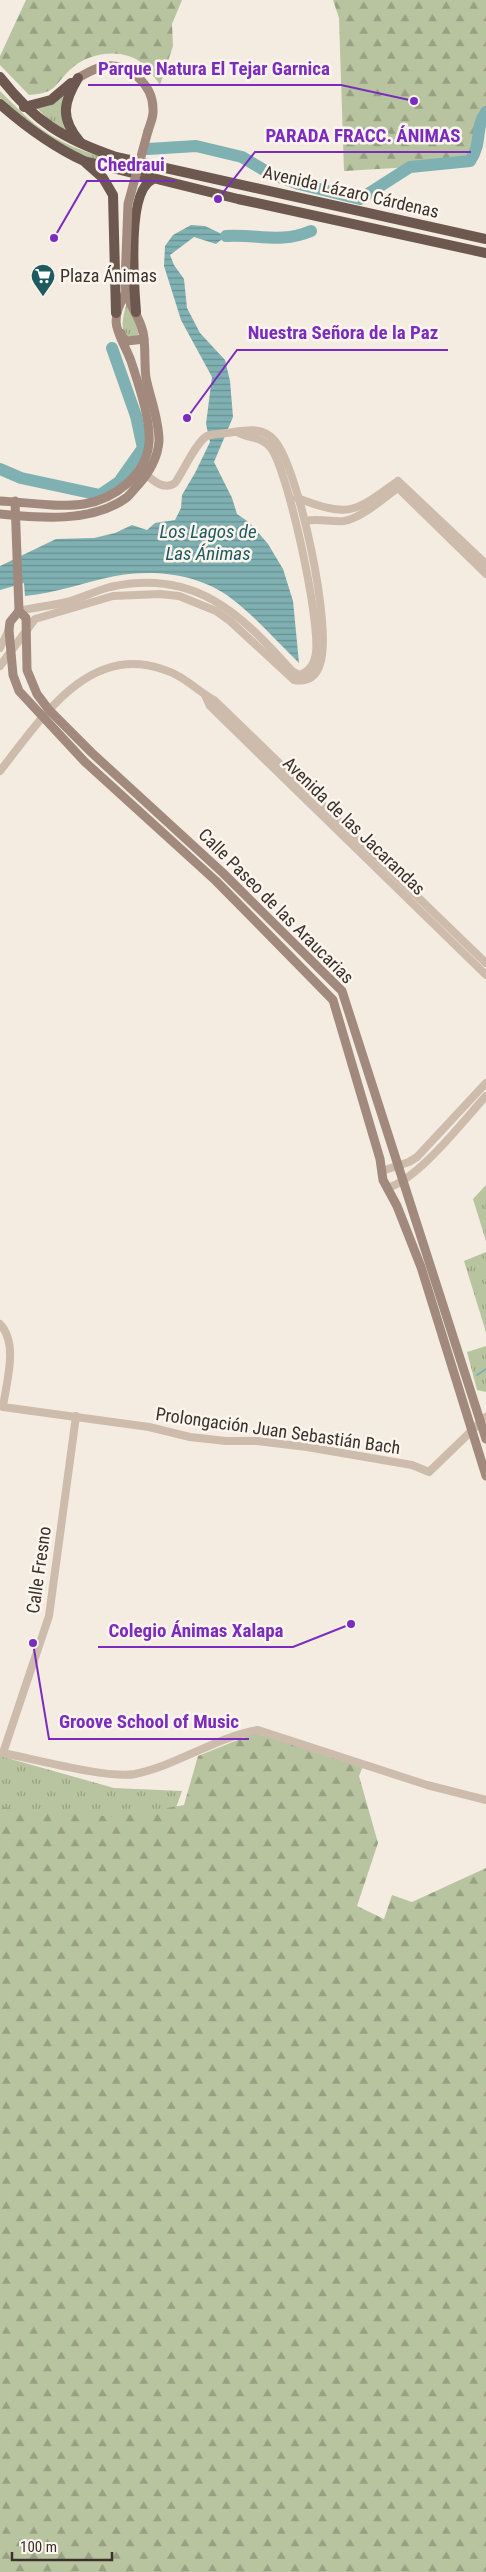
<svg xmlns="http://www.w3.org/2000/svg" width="486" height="2572" viewBox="0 0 486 2572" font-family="'Roboto Condensed',sans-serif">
	<defs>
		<pattern id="grass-tufts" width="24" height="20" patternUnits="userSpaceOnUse" patternTransform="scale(1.25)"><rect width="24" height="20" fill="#b8c4a0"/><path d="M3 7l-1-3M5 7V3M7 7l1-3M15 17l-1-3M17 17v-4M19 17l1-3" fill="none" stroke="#97a083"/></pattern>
		<pattern id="forest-firs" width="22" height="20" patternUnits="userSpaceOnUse" patternTransform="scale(1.25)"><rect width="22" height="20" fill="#b8c4a0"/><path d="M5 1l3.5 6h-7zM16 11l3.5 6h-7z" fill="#97a083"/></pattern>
		<pattern id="water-rules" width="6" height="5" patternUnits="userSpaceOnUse" patternTransform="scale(1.25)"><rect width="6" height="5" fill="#7fb0b2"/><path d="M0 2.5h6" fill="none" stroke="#699091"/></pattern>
	</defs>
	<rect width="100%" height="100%" fill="#f4ebe1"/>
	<!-- grass -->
	<g fill="url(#grass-tufts)">
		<path d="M0,91c16,16 32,33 52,45 26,16 58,23 87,31l-3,7 -53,-17 -57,-32 -26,-27z"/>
		<path d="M67,92l3,42 -16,-9 -17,-17 18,-5z"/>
		<path d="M127,302l14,28 -4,6h-12c-5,-11 -1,-23 2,-34z"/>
		<path d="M486,1185v56l-13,-42z"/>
		<path d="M486,1252v80l-22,-71z"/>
		<path d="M486,1346v46l-9,-2 -10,-38z"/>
		<path d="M0,1756l114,32 68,3 -63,176 -119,6z"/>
	</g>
	<!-- forest -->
	<g fill="url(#forest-firs)">
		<path d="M26,0h156l-10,24 1,22 -13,39c-5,-7 -11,-15 -17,-21 -19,-17 -54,-12 -71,4 -19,17 -14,25 -43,27l-29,-30v-9z"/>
		<path d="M333,0h153v117l-4,18 -8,19 -29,11 -101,6 -5,-153z"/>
		<path d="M255,1733l108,33 -4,10 19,67 -21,63 27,13 8,-24 20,7 74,-34v704h-486v-765l116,10 68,-12 14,-49z"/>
	</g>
	<!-- water -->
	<path fill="url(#water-rules)" d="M191,225l14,1 21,10 -10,8 -22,-7 -24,18 4,10 10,14 3,29 13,25 25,27 5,21 3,36 -19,45 18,36 5,16 13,9 18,21 15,25 10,32 6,62c-22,-21 -43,-46 -67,-64 -32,-25 -78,-30 -117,-23 -30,6 -59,17 -90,20l-1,-13 -24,7v-24l56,-27 38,-1 21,-5 17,-8 15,5 8,-7 20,-3 6,-12 1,-13 13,-22 15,-31 -4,-18 6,-47 -31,-57 -17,-54 1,-20 8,-11z"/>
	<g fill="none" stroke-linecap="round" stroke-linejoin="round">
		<!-- stream -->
		<path stroke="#7fb0b2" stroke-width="2" d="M477,1375l9,-6"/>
		<!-- river -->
		<g stroke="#7fb0b2" stroke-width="12">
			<path d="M148,149l48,-3 46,11 27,16 30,11 61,15 50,-32 60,-6c13,-19 4,-32 16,-49"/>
			<path d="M226,236c32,-2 54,8 85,-5"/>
			<path d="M0,469l21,9 79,17 19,-13 24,-34 -7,-32 -24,-68"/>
		</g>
		<!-- tertiary -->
		<g stroke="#cdbbac" stroke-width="8">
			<path d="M398,481l88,83"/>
			<path d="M398,488l88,86"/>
			<path d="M297,498c54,20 56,15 101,-17"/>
			<path d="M305,521c13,-3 25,1 39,0 18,-3 38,-22 54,-33"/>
			<path d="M19,611c16,-4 32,-5 48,-9 15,-4 28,-11 43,-15 85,-19 131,27 182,84l7,4c11,-3 16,-13 17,-23 4,-32 -27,-178 -45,-204 -9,-12 -23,-9 -34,-16"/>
			<path d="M0,648l9,-18"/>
			<path d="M0,666l35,-47 78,-23 47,-2 19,2 37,15 14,10 64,59c13,2 22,-3 26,-16 13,-35 -21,-194 -45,-223 -13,-16 -32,-10 -49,-8 -6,1 -14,1 -19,3 -11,6 -24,36 -32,47 -13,9 -25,-6 -36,-14"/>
			<path d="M205,695l5,11 276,269"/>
			<path d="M0,771c39,-49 87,-128 162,-102 21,6 34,21 52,31l272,263"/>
			<path d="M382,1171l27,-9 8,-5 69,-74"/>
			<path d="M387,1188c30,-7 77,-68 99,-92"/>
			<path d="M0,1324c19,20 6,59 3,83l146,20 41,10 36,4h31l50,6 105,18 17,7 57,-55"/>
			<path d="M76,1416l-27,200 -46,137c31,6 105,26 132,21 43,-9 81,-37 123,-44l169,55 59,15"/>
		</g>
		<!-- secondary -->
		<g stroke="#a18a7d" stroke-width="9">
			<path d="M78,78c9,-5 18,-11 28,-12 24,-2 47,19 47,43 1,8 -3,15 -5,22"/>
			<path d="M121,333l1,4 5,4 17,-2"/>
			<path d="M0,501c24,1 62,7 84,3 30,-5 62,-28 65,-61 2,-23 -11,-60 -18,-82 -11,-29 -24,-35 -6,-67"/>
			<path d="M15,501l4,110"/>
			<path d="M0,514c39,4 92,9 126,-16 4,-3 8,-9 13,-14 10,-11 19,-27 20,-43 0,-22 -9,-43 -13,-63 -2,-15 0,-31 -3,-46 -4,-18 -18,-31 -18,-49"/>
			<path d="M19,611l-9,11 -1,8 4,45 6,16 66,71 131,119 117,119 47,159 3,21 14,26 24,61 65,209"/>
			<path d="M19,611l7,7 1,52 10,24 12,16 43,43 131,120 119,118 144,448"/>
		</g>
		<!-- trunk -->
		<g stroke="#6c584f" stroke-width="10">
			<path d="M0,77c34,44 63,62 116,80l370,82"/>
			<path d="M78,78c-15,25 -18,40 2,64"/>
			<path d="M0,104c26,23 52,42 84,57l154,38 248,54"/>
			<path d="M24,107l27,-7 20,-17"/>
			<path d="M86,163l17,15 10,17 3,118"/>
			<path d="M136,312c-2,-26 -10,-121 17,-133"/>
		</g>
		<!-- secondary-bridge -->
		<path stroke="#a18a7d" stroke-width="9" d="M125,283l3,-79 20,-73"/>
	</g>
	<!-- icons -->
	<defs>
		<symbol id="supermarket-pin" viewBox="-11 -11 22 30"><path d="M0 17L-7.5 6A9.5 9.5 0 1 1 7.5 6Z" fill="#1f5a5e" stroke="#fbf5ee"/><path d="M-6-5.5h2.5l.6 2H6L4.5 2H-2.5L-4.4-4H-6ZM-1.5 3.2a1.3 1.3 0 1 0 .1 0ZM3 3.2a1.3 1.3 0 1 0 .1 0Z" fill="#fff"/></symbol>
	</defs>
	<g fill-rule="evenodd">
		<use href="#supermarket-pin" x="29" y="262" width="28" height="38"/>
	</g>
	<g text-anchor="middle" stroke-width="5" stroke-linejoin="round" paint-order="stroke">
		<!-- street labels -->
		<g font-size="18" fill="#3b302b" stroke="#fbf5ee">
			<text transform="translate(351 192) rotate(13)" y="6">Avenida Lázaro Cárdenas</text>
			<text transform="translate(354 826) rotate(44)" y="6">Avenida de las Jacarandas</text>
			<text transform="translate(276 906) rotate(45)" y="6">Calle Paseo de las Araucarias</text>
			<text transform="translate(278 1431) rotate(8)" y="6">Prolongación Juan Sebastián Bach</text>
			<text transform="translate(39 1570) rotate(-82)" y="6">Calle Fresno</text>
		</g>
		<!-- poi labels -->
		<g font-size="18" fill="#3b302b" stroke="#fbf5ee" text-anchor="start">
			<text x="60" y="282">Plaza Ánimas</text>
		</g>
		<!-- water labels -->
		<g font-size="19" font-style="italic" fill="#1f5a5e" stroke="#fbf5ee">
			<text x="208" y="538">Los Lagos de<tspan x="208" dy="22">Las Ánimas</tspan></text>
		</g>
	</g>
	<!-- callouts -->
	<path fill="none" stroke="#7b2cbf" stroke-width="2" d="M414 101L341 85H88M218 199L255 152H471M54 238L87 181H175M187 418L237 350H448M351 1624L293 1647H98M33 1643L49 1739H249"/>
	<g fill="#7b2cbf" stroke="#fbf5ee" stroke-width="2">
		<circle cx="414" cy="101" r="5"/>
		<circle cx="218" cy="199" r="5"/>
		<circle cx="54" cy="238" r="5"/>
		<circle cx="187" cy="418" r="5"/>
		<circle cx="351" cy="1624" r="5"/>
		<circle cx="33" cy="1643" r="5"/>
	</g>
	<g font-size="19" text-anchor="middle" font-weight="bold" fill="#7b2cbf" stroke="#fbf5ee" stroke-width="5" stroke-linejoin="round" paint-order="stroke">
		<text x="214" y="75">Parque Natura El Tejar Garnica</text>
		<text x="363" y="142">PARADA FRACC. ÁNIMAS</text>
		<text x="131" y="171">Chedraui</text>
		<text x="343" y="339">Nuestra Señora de la Paz</text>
		<text x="196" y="1637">Colegio Ánimas Xalapa</text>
		<text x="149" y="1728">Groove School of Music</text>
	</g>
	<!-- scale -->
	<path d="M12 2552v8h100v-8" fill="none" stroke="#3b302b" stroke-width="2.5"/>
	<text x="20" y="2552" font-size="15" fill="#3b302b" stroke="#fbf5ee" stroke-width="4" paint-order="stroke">100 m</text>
</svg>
